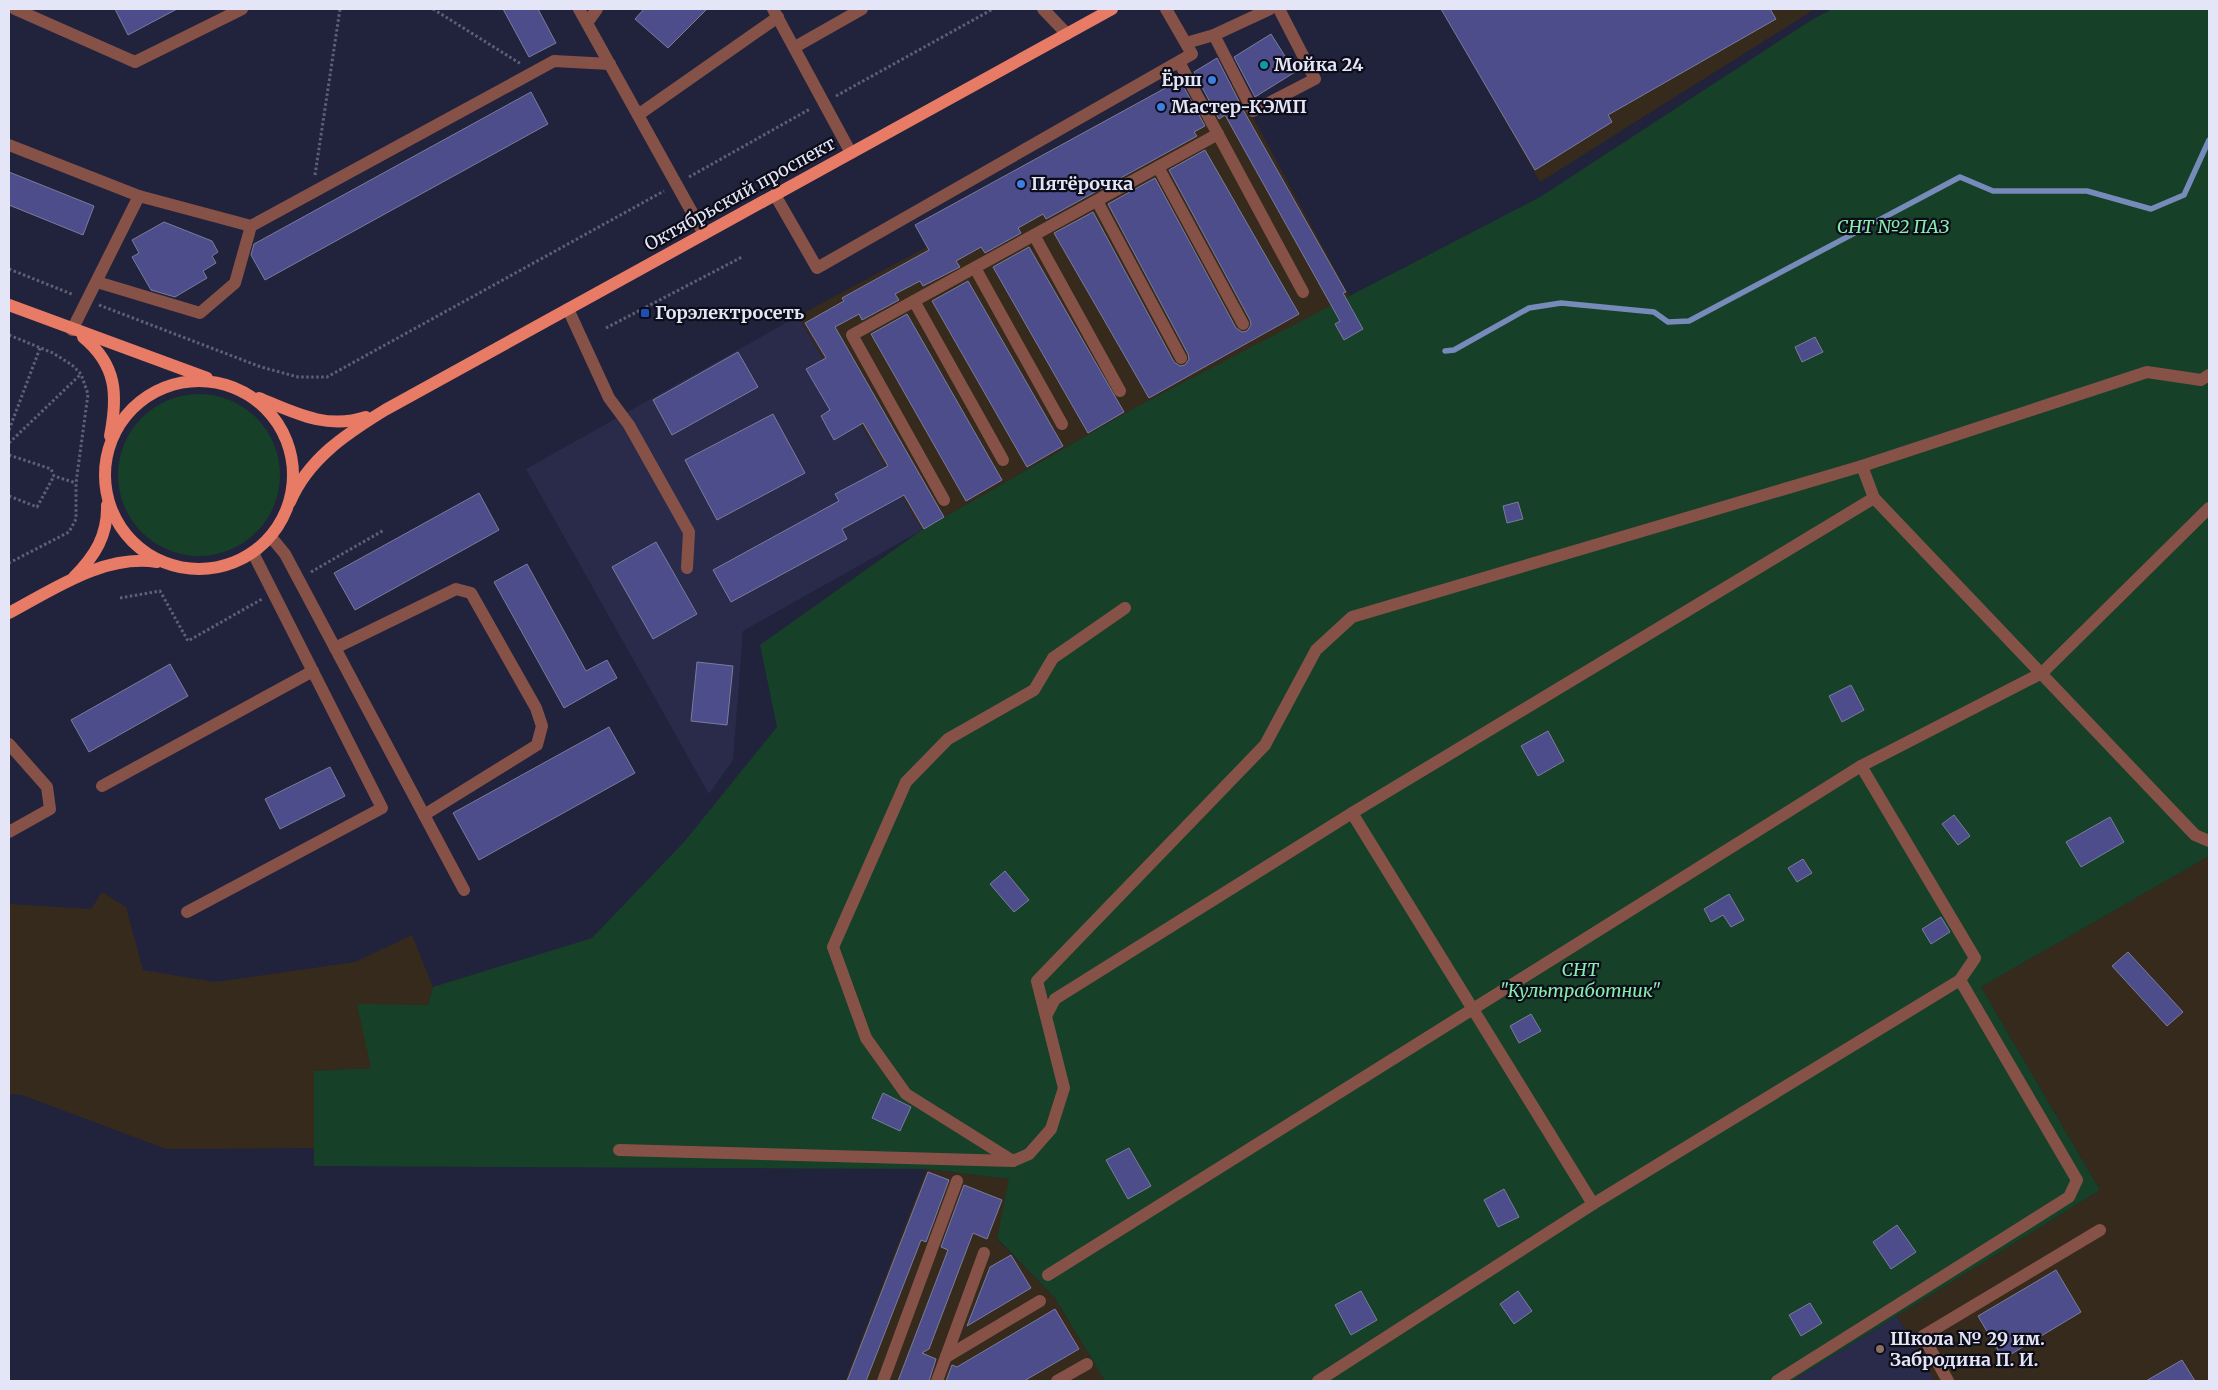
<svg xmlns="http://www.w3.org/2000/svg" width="2218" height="1390" viewBox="0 0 2218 1390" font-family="Merriweather,serif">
	<rect width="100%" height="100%" fill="#21223c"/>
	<!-- built -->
	<g fill="#2a2a4a">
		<path d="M798,316l124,214 -179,101 -10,129 -24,34 -183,-325z"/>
		<path d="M1897,1316l38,65h-143z"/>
	</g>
	<!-- industrial -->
	<g fill="#362a1c">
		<path d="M1442,9h373l-275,173z"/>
		<path d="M1234,82l116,215 -212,109 -216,124 -124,-214z"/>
		<path d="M2209,856v525h-274l-38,-65 203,-126 -119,-203z"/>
		<path d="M102,892l24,15 17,63 72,12 140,-20 57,-27 21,52 -5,18 -56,63 -58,3v77l-148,1 -144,-54 -13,-1v-190l82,5z"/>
		<path d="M927,1169l83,10 -13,60 58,59 50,83h-260z"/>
	</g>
	<!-- green -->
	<g fill="#164027">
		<path d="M1832,9h377v847l-228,131 119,203 -308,191h-687l-50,-83 -58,-60 12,-59 -82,-10 -613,-3v-95l57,-3 -14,-64 71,1 5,-18 159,-49 92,-96 93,-115 -17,-82 162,-115 216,-124 402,-209 273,-178z"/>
		<circle cx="199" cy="475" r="81"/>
	</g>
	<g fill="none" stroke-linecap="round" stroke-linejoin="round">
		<!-- stream -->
		<path stroke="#778bbb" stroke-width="5.5" d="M1445,351l9,-1 75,-42 32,-5 93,9 14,10 21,-1 271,-144 33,14h94l64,18 33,-14 25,-55"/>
	</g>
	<!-- building -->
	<g fill="#4d4d8c" stroke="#7a7c9c">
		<path d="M115,9h62l-49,26z"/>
		<path d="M503,9h35l18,34 -27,14z"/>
		<path d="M644,9h63l-39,39 -33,-29z"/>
		<path d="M1441,9h329l6,10 -168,96 4,7 -77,48z"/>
		<path d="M1271,34l24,38 -40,25 -21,-40z"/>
		<path d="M1217,58l29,57 100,177 -3,1 20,36 -19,11 -9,-16 5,-3 -115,-206 -6,4 -25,-47z"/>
		<path d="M1180,80l25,46 -11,6 3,4 -151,83 -3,-5 -25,14 3,5 -36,20 -4,-6 -25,14 4,6 -37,19 -3,-5 -25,13 4,6 -37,20 -3,-6 -24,13 109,190 -20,12 -20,-34 -62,34 5,10 -116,63 -18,-32 126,-69 -4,-7 53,-28 -25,-43 -29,17 -13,-24 9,-6 -24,-41 20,-11 -21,-35 39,-22 -2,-3 87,-48 -14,-25z"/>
		<path d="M531,92l17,32 -283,156 -14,-25 3,-11z"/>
		<path d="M1205,150l94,164 -150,84 -95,-165 39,-21 81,150 6,4 5,-1 4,-6 -1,-5 -80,-150 47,-26 81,150 6,4 5,-1 4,-6 -1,-5 -81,-150z"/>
		<path d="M9,172l85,34 -11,29 -74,-30z"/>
		<path d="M164,222l48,19 6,11 -6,4 4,7 -13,8 4,7 -32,19 -24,-7 -19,-33 7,-4 -7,-13z"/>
		<path d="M1029,247l95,165 -36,21 -95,-166z"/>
		<path d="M968,281l95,165 -36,21 -95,-166z"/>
		<path d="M907,314l95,166 -36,21 -95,-167z"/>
		<path d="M1815,337l8,15 -21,10 -7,-15z"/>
		<path d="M738,352l20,35 -86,48 -19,-35z"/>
		<path d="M773,414l32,59 -88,47 -32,-60z"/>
		<path d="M479,493l20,37 -144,80 -21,-37z"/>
		<path d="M1518,502l5,17 -16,4 -4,-17z"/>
		<path d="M656,542l41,72 -44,25 -41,-72z"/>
		<path d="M527,564l59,107 21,-11 10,18 -53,30 -70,-126z"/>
		<path d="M697,662l36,4 -6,59 -36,-4z"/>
		<path d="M170,664l18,32 -99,56 -18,-32z"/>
		<path d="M1851,685l13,25 -22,12 -13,-26z"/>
		<path d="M609,727l26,46 -156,87 -26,-47z"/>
		<path d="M1548,731l16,30 -26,15 -17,-30z"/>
		<path d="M330,767l15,29 -65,33 -15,-30z"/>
		<path d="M1954,815l16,21 -12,9 -16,-21z"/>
		<path d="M2110,817l14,25 -43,25 -15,-25z"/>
		<path d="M1803,859l9,14 -15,9 -9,-14z"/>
		<path d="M1005,871l24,29 -15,12 -24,-28z"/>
		<path d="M1729,894l15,26 -13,7 -8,-12 -12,7 -7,-13z"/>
		<path d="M1941,917l9,15 -19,12 -9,-15z"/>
		<path d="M2128,952l55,60 -16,14 -55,-60z"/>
		<path d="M1531,1014l10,17 -22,12 -9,-17z"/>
		<path d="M883,1093l28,14 -11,24 -28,-13z"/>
		<path d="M1129,1148l22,38 -23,13 -22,-39z"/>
		<path d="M928,1172l21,8 -23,62 -5,-2 -55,141h-19z"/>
		<path d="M964,1185l38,15 -15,39 -14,-6 -44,116 -7,4 14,6 -7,22h-31l50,-131 -7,-3z"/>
		<path d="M1504,1189l15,28 -21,10 -14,-27z"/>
		<path d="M1897,1225l19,27 -25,17 -18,-27z"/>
		<path d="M1011,1255l20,33 -64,38 23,-59z"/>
		<path d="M2056,1270l25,42 -78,47 -25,-43z"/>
		<path d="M1361,1291l16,29 -26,15 -16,-30z"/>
		<path d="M1518,1291l14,20 -18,13 -14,-20z"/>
		<path d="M1810,1303l12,20 -21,13 -12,-21z"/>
		<path d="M1055,1309l24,40 -55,32h-78l6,-16 5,2z"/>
		<path d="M2182,1360l13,21h-49z"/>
	</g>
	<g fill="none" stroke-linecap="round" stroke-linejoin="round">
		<!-- path -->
		<g stroke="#5e6077" stroke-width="3" stroke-dasharray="2.5 2.5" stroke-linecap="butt">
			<path d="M433,9l88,55"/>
			<path d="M836,96l157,-87"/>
			<path d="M315,175l25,-166"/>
			<path d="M689,177l121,-68"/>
			<path d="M9,269l65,26"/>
			<path d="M99,305l162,62 37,10h29l337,-186"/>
			<path d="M606,328l136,-71"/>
			<path d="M9,335l44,18 19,12 9,9 7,20 -12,89v36l-7,13 -60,31"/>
			<path d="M9,430l31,-82"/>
			<path d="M9,443l72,-69"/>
			<path d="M9,455l42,14 3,7 22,7"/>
			<path d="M9,496l28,11 17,-31"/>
			<path d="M311,572l73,-42"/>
			<path d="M120,598l40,-7 28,50 74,-42"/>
		</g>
		<!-- minor -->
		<g stroke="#865247" stroke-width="12">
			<path d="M15,9l120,53 107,-53"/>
			<path d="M579,9l125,225"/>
			<path d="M773,9l78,144"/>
			<path d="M1043,9l24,25"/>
			<path d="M587,23l10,-14"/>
			<path d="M1214,35l39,76 62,-32 -36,-70"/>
			<path d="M1186,43l28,-8 56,-26"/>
			<path d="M795,47l67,-38"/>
			<path d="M1179,62l124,230"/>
			<path d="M638,115l140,-98"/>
			<path d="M9,145l130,51"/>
			<path d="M1158,167l85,157"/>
			<path d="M775,195l42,73 375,-214 -26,-45"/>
			<path d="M1097,201l84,157"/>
			<path d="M1034,235l86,156"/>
			<path d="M975,268l87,156"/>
			<path d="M97,282l103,31 35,-30 16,-57"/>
			<path d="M914,301l89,159"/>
			<path d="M568,309l41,89 20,27 60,107 -2,36"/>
			<path d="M72,330l67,-134 112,30 303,-165 56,3"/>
			<path d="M1862,466l285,-94 54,8 8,-5"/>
			<path d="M944,500l-92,-165 366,-201"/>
			<path d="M271,537l14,17 179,336"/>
			<path d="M335,648l121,-59 15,4 65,115 6,18 -5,19 -113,70"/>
			<path d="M9,744l38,43 3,22 -41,23"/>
			<path d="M102,786l211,-115"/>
			<path d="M1352,813l241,391"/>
			<path d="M187,912l195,-104 -129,-255"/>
			<path d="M1046,1016l9,-17 297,-186 522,-315"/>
			<path d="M619,1150l394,11 16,-7 22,-25 13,-41 -27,-107 228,-236 51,-95 36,-33 510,-151 12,32 321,337 14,6"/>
			<path d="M1013,1161l-107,-67 -40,-56 -33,-91 73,-165 42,-43 86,-49 19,-32 72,-50"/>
			<path d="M1048,1275l813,-509 181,-93 167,-165"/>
			<path d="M946,1357l94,-56"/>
			<path d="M883,1381l74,-200"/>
			<path d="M937,1381l47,-128"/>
			<path d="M1057,1381l30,-17"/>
			<path d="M1318,1381l275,-177 367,-224 15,-22 -114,-192"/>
			<path d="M1777,1381l292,-184 8,-17 -117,-200"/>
			<path d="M1948,1381l-25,-45 177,-106"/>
		</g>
		<!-- major -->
		<g stroke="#e77b66" stroke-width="12">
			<path d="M9,305l198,73"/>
			<path d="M83,337c34,28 35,58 27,99"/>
			<circle cx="199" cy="475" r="94"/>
			<path d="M259,398c36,15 68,32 107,19"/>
			<path d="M290,502c18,-43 56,-68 95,-92l727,-401"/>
			<path d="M74,577c21,-21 34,-42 33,-72"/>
			<path d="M9,613c45,-24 95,-59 148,-51"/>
		</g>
	</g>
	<!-- markers -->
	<circle fill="#0f9aa8" stroke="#0c0d18" stroke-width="2" cx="1264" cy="65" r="5"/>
	<g fill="#3f7fe0" stroke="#0c0d18" stroke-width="2">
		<circle cx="1212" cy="80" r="5"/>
		<circle cx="1161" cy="107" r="5"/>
		<circle cx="1021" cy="184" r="5"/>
	</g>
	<rect fill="#1a4fb4" stroke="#0c0d18" stroke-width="2" x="640" y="308" width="10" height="10" rx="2.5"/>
	<circle fill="#8d6e63" stroke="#0c0d18" stroke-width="2" cx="1880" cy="1349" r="5"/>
	<g text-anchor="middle" stroke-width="4.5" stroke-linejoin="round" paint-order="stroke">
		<!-- poi labels -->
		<g font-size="18" font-weight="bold" fill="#e4e6f8" stroke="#0c0d18" text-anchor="start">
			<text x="1274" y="71">Мойка 24</text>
			<text x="1202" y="86" text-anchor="end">Ёрш</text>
			<text x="1171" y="113">Мастер-КЭМП</text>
			<text x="1031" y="190">Пятёрочка</text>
			<text x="655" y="319">Горэлектросеть</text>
			<text x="1890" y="1345">Школа № 29 им.<tspan x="1890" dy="21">Забродина П. И.</tspan></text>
		</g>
		<!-- street labels -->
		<g font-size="18" fill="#e4e6f8" stroke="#0c0d18">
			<text transform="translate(740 194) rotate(-29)" y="6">Октябрьский проспект</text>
		</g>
		<!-- park labels -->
		<g font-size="18" font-style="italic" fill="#86edac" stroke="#0c0d18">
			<text x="1893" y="233">СНТ №2 ПАЗ</text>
			<text x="1580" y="976">СНТ<tspan x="1580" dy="21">"Культработник"</tspan></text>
		</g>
	</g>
	<!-- border -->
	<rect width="2218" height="1390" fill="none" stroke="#e4e6f8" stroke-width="20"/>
</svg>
